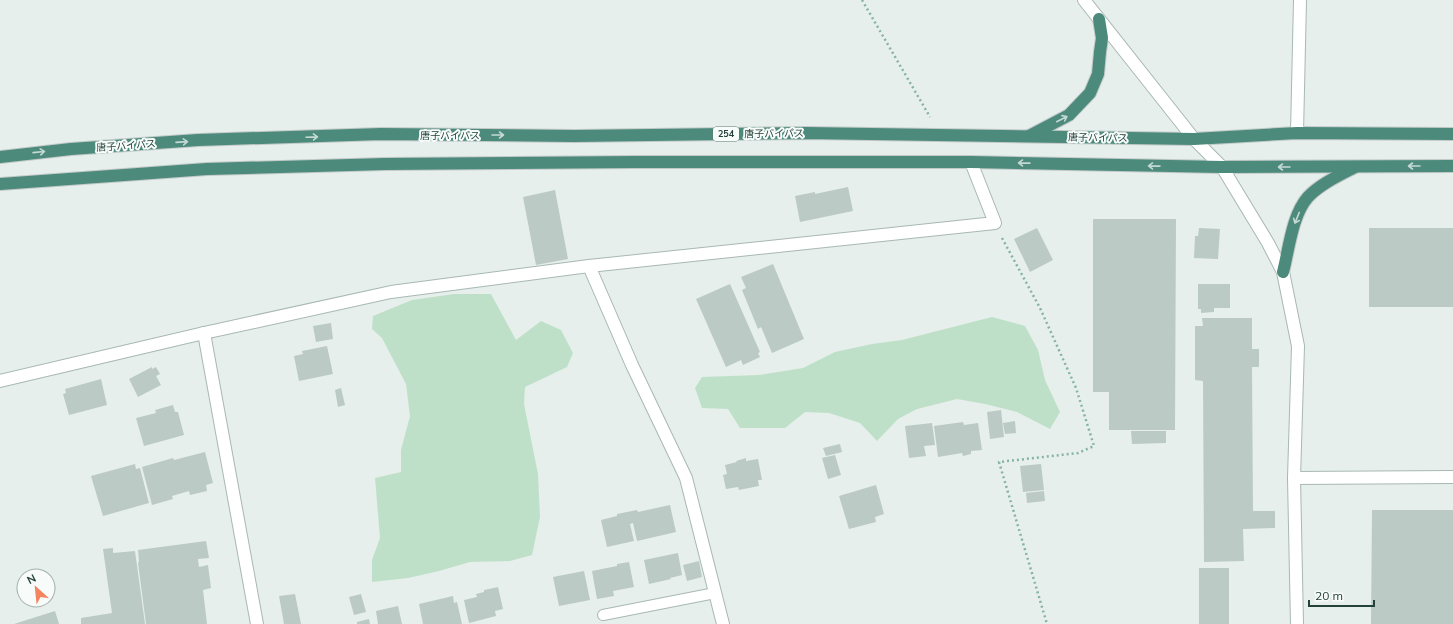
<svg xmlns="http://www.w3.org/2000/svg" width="1453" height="624" viewBox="0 0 1453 624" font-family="Mulish,'Noto Sans JP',sans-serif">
	<rect width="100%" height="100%" fill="#e6efeb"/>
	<!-- green -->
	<g fill="#bfe0c8">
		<path d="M454,294h37l25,46 25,-19 20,9 12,23 -6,14 -42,20 -1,17 14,70 2,43 -8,38 -22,6 -40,1 -31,9 -31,7 -36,4v-22l8,-22 -5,-60 26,-6v-22l9,-34 -4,-32 -24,-46 -10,-9 1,-13 39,-16z"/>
		<path d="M992,317l33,9 13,24 7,30 15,32 -10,17 -33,-17 -32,-8 -28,-5 -40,10 -19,10 -21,22 -17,-18 -31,-10 -24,-1 -20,16h-45l-12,-19 -26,-1 -7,-20 7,-11 57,-2 44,-7 32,-16 37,-8 30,-4z"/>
	</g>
	<!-- building -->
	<g fill="#bbcac4">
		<path d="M848,187l5,24 -53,11 -5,-26 20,-4v2z"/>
		<path d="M555,190l13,69 -32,6 -13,-68z"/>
		<path d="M1093,219h83l-1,211h-66v-38h-16z"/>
		<path d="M1037,228l16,32 -23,12 -16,-33z"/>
		<path d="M1199,228l21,1 -2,30 -24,-1 1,-22h3z"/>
		<rect x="1369" y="228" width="84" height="79"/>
		<path d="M773,264l31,75 -32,14 -11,-26 -3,2 -16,-39 4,-2 -5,-11z"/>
		<path d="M730,284l30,68 -2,1 2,4 -17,8 -2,-5 -15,7 -30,-68z"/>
		<path d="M1198,284h32v24h-16v4l-13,1v-4h-3z"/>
		<path d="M1202,318h50v31h7v18h-7l1,144h22v17l-32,1 1,32 -40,1 -1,-181 -8,-1v-54h8z"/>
		<path d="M331,323l2,16 -17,3 -3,-16z"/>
		<path d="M327,346l6,28 -34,7 -5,-25 9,-2 -1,-3z"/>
		<path d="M152,367v2l4,-2 4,7 -4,2 5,9 -23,12 -9,-18z"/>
		<path d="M101,379l6,26 -38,10 -6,-21 3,-1 -1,-4z"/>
		<path d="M341,388l4,17 -7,2 -3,-17z"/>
		<path d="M173,405l2,7h3l6,23 -40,11 -8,-28 20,-5 -1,-3z"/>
		<path d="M1001,410l3,27 -14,2 -3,-27z"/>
		<path d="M1015,421l1,12 -11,1 -2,-11z"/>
		<path d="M963,422l1,3 14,-2 4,27 -11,1v3l-8,2 -1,-3 -24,4 -4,-31z"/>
		<path d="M932,423l3,22 -11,1 2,10 -17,2 -4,-32z"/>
		<path d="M1131,431h35v12l-34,1z"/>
		<path d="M840,444l2,8 -16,4 -3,-8z"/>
		<path d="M205,452l8,31 -7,2 1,6 -17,4 -1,-4 -17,5 1,3 -21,6 -10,-38 31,-9 1,2z"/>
		<path d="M835,455l6,20 -13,4 -6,-21z"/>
		<path d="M746,458v3l12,-2 4,21h-4l1,6 -20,4 -1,-3 -12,2 -3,-14 4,-1 -2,-9 12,-3 -1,-1z"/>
		<path d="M135,464l1,5 4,-1 9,35 -46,13 -12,-40z"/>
		<path d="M1041,464l3,26 -21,2 -3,-26z"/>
		<path d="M876,485l8,29 -9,3 1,5 -27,7 -10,-33z"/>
		<path d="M1044,491l1,10 -18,2 -1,-10z"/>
		<path d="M670,505l6,27 -39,9 -4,-18 -3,1 4,17 -27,6 -6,-27 16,-4v-2l20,-4 1,2z"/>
		<path d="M1372,510h81v114h-82z"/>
		<path d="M206,541l3,17 -11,1 1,8 9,-2 3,23 -8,2 4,34h-61l-8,-61 1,-1 -1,-12z"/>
		<path d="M113,548v5l22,-2 10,73h-64v-6l31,-5 -9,-64z"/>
		<path d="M678,553l4,22 -12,3 1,1 -22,5 -5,-24z"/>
		<path d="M699,561l3,16 -15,4 -4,-16z"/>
		<path d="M629,562l5,25 -21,4 1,5 -17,3 -5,-28 25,-5v-2z"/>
		<rect x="1199" y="568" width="30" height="56"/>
		<path d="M584,571l6,29 -31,6 -6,-29z"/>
		<path d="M498,587l5,22 -8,2 1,5 -27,7 -5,-23 13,-3 -1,-3 8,-2v-2z"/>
		<path d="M295,594l6,30h-17l-5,-28z"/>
		<path d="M361,594l5,18 -12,3 -5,-18z"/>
		<path d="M453,596l1,7 3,-1 5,22h-39l-4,-20z"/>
		<path d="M398,606l4,18h-24l-2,-13z"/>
		<path d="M55,611l4,13h-45z"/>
		<path d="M369,619l1,5h-13v-2z"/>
	</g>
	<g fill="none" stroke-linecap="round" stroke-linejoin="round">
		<defs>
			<path id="service" d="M603,615l112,-22"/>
			<g id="minor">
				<path d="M1297,133l3,-133"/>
				<path d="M589,266l43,99 54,113 37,146"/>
				<path d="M204,333l53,291"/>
				<path d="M0,381l204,-48 187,-41 198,-26 406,-43 -24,-61"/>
				<path d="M1294,478l159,-1"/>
			</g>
			<path id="tertiary" d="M1084,0l110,139 28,28 46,76 15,29 15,74 -4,132 3,146"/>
			<g id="trunk">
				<path d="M1029,136l40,-21 21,-22 8,-19 2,-22 2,-14 -3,-19"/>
				<path d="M0,157l71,-8 127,-9 183,-6 193,2 232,-3 388,6 103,-6 156,1"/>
				<path d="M0,184l207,-15 178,-5 250,-2h336l251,5 231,-1"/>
				<path d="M1283,272c6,-23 9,-57 25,-75 12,-13 32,-22 47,-30"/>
			</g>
		</defs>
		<!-- service casing -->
		<use href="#service" stroke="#a8b8b2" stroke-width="12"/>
		<!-- minor casing -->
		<use href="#minor" stroke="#a8b8b2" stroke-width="14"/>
		<!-- tertiary casing -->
		<use href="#tertiary" stroke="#a8b8b2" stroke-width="14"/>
		<!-- trunk casing -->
		<use href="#trunk" stroke="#c2cac8" stroke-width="14"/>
		<!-- path -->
		<g stroke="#86b3a5" stroke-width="2.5" stroke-dasharray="2 3" stroke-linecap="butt">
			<path d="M862,0l68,117"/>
			<path d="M1002,238l38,70 36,80 18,58 -16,7 -79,9 48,162"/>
		</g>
		<!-- service -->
		<use href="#service" stroke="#fff" stroke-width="10"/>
		<!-- minor -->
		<use href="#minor" stroke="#fff" stroke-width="12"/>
		<!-- tertiary -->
		<use href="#tertiary" stroke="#fff" stroke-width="12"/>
		<!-- trunk -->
		<use href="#trunk" stroke="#4c8a7c" stroke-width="12"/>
	</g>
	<!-- one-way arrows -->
	<defs><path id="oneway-shaft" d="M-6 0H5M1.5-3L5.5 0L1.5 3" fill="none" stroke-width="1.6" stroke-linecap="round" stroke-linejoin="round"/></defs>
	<g stroke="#c4d9d4">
		<use href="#oneway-shaft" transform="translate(1062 119) rotate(-27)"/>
		<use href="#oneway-shaft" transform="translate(498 135)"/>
		<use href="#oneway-shaft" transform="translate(312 137) rotate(-2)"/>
		<use href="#oneway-shaft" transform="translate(182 142) rotate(-4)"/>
		<use href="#oneway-shaft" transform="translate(39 152) rotate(-6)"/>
		<use href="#oneway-shaft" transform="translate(1024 163) rotate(-179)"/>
		<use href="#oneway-shaft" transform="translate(1154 166) rotate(-179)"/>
		<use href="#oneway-shaft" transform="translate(1414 166) rotate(180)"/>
		<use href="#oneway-shaft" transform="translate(1284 167) rotate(180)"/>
		<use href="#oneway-shaft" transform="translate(1297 218) rotate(112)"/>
	</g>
	<g text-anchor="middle" stroke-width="4" stroke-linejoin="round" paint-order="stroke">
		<!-- shield labels -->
		<rect fill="#f7fbf9" stroke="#637a73" stroke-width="1" x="713" y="127" width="26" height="14" rx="3"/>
		<g font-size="9" font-weight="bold" fill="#24423a">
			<text x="726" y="137">254</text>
		</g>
		<!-- street labels -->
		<g font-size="10" fill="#24423a" stroke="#f7fbf9">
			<text transform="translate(774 133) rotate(-1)" y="4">唐子バイパス</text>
			<text x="450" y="139">唐子バイパス</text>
			<text transform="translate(1098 137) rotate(1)" y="4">唐子バイパス</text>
			<text transform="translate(126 145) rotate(-4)" y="4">唐子バイパス</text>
		</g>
	</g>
	<!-- north arrow -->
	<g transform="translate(36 588) rotate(333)"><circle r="19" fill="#f7fbf9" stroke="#a3b1ad"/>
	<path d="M0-3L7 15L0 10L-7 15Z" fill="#f4845f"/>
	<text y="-6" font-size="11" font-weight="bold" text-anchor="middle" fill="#24423a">N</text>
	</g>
	<!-- scale -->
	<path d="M1309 600v6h65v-6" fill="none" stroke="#24423a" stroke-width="2"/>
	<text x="1315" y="600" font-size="12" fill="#24423a" stroke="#f7fbf9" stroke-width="3" paint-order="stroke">20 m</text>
</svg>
